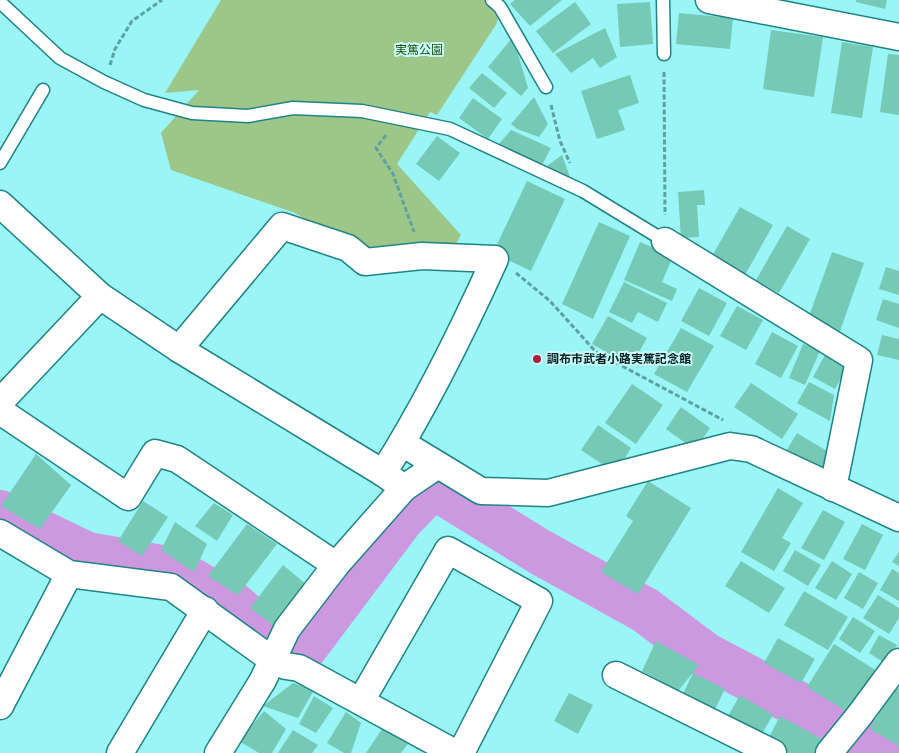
<svg xmlns="http://www.w3.org/2000/svg" width="899" height="753" viewBox="0 0 899 753" font-family="'Golos Text','Noto Sans JP',sans-serif">
	<rect width="100%" height="100%" fill="#9af5f6"/>
	<!-- green -->
	<path fill="#9dc689" d="M221,0h269l10,7 -3,16 -60,92 -7,-3 -33,52 64,71 -7,12 -87,8 -72,-42 -124,-43 -10,-37 38,-43 -34,3z"/>
	<g fill="none" stroke-linecap="round" stroke-linejoin="round">
		<!-- river -->
		<path stroke="#cc99e0" stroke-width="46" d="M0,513l87,42 86,15 59,34 61,51 9,-4 99,-132 32,-33 107,66 105,58 60,45 185,98"/>
	</g>
	<!-- building -->
	<g fill="#76c9b5">
		<path d="M515,0h47l-32,26 -20,-22z"/>
		<path d="M856,0h31l-2,9 -29,-7z"/>
		<path d="M575,2l16,22 -38,29 -17,-22z"/>
		<path d="M650,2l3,42 -33,3 -3,-43z"/>
		<path d="M679,13l54,5 -3,31 -54,-5z"/>
		<path d="M605,28l12,29 -17,11 -7,-10 -22,15 -16,-19z"/>
		<path d="M771,30l52,7 -9,60 -51,-8z"/>
		<path d="M513,37l15,51 -7,8 -33,-29z"/>
		<path d="M842,42l31,5 -11,71 -31,-5z"/>
		<path d="M888,54l11,1v60l-19,-3z"/>
		<path d="M482,73l25,20 -13,15 -25,-20z"/>
		<path d="M630,75l9,28 -21,7 7,20 -28,9 -16,-48z"/>
		<path d="M534,97l14,27 -9,13 -22,-8 -6,-5z"/>
		<path d="M473,98l29,21 -14,20 -29,-21z"/>
		<path d="M511,130l40,18 -9,17 -44,-20z"/>
		<path d="M437,136l23,17 -21,28 -23,-17z"/>
		<path d="M562,155l11,30 -30,-16z"/>
		<path d="M527,181l38,18 -34,72 -38,-18z"/>
		<path d="M704,190l1,15h-8l2,32 -18,1 -3,-46z"/>
		<path d="M740,207l33,18 -33,59 -33,-19z"/>
		<path d="M599,222l31,14 -37,83 -31,-15z"/>
		<path d="M787,226l23,13 -31,54 -23,-13z"/>
		<path d="M640,242l33,14 -11,26 15,7 -5,12 -48,-21z"/>
		<path d="M832,252l32,11 -24,68 -32,-12z"/>
		<path d="M886,267l13,4v24l-20,-6z"/>
		<path d="M624,282l43,21 -9,19 -20,-10 -6,11 -23,-11z"/>
		<path d="M699,288l28,15 -18,33 -28,-15z"/>
		<path d="M883,299l16,5v24l-23,-8z"/>
		<path d="M737,306l26,14 -17,30 -26,-14z"/>
		<path d="M608,316l39,22 -16,28 -39,-22z"/>
		<path d="M681,328l33,18 -27,46 -33,-18z"/>
		<path d="M772,332l26,14 -17,32 -26,-14z"/>
		<path d="M882,335l17,4v21l-22,-5z"/>
		<path d="M803,344l17,7 -15,34 -16,-7z"/>
		<path d="M825,355l22,12 -12,22 -22,-12z"/>
		<path d="M809,382l25,13 -4,26 -33,-18z"/>
		<path d="M751,383l47,31 -16,25 -48,-32z"/>
		<path d="M632,384l31,21 -27,39 -31,-21z"/>
		<path d="M681,407l29,21 -15,22 -29,-21z"/>
		<path d="M598,425l33,23 -6,10 -20,8 -24,-16z"/>
		<path d="M797,433l35,21 -12,19 -35,-20z"/>
		<path d="M36,454l35,31 -31,44 -39,-23z"/>
		<path d="M648,481l43,27 -53,86 -37,-22 32,-51 -7,-5z"/>
		<path d="M778,488l25,15 -21,35 9,5 -17,28 -33,-19z"/>
		<path d="M143,501l25,16 -26,39 -24,-15z"/>
		<path d="M214,503l19,12 -16,26 -22,-15z"/>
		<path d="M823,510l22,12 -21,38 -23,-12z"/>
		<path d="M175,522l32,22 -13,28 -33,-22z"/>
		<path d="M247,524l30,20 -39,51 -30,-19z"/>
		<path d="M862,524l21,11 -18,35 -22,-11z"/>
		<path d="M795,550l26,15 -13,21 -25,-15z"/>
		<path d="M899,552v14l-7,-4z"/>
		<path d="M741,561l44,27 -16,25 -44,-27z"/>
		<path d="M832,561l20,13 -16,26 -21,-12z"/>
		<path d="M283,565l24,20 -31,42 -26,-19z"/>
		<path d="M892,569l7,4v28l-19,-11z"/>
		<path d="M859,572l19,11 -15,26 -19,-11z"/>
		<path d="M804,591l44,26 -20,33 -44,-25z"/>
		<path d="M878,595l21,13v10l-10,16 -26,-16z"/>
		<path d="M853,617l22,14 -15,22 -21,-14z"/>
		<path d="M879,635l18,10 -11,19 -17,-11z"/>
		<path d="M778,638l37,21 -14,24 -37,-20z"/>
		<path d="M656,641l43,24 -21,26 -36,-20z"/>
		<path d="M834,644l43,27 -28,42 -42,-26z"/>
		<path d="M693,673l32,16 -11,22 -32,-15z"/>
		<path d="M293,683l21,7 -16,28 -35,-12z"/>
		<path d="M895,686l4,3v57l-29,-17z"/>
		<path d="M569,693l24,12 -15,29 -24,-13z"/>
		<path d="M740,695l33,20 -13,22 -32,-21z"/>
		<path d="M314,696l19,12 -17,25 -17,-9z"/>
		<path d="M264,711l22,18 -14,24h-13l-20,-12z"/>
		<path d="M346,712l15,11 -10,30h-7l-17,-10z"/>
		<path d="M780,716l49,27 -10,10h-30l-22,-12z"/>
		<path d="M384,726l24,18 -7,9h-35z"/>
		<path d="M293,730l25,15 -6,8h-34z"/>
	</g>
	<g fill="none" stroke-linecap="round" stroke-linejoin="round">
		<defs>
			<g id="lane">
				<path d="M492,0l8,7 46,80"/>
				<path d="M663,0l1,54"/>
				<path d="M0,2l60,56 44,24 40,18 48,13 56,3 45,-8 69,3 88,18 133,62 82,50"/>
				<path d="M0,163l43,-73"/>
			</g>
			<g id="street">
				<path d="M709,0l190,37"/>
				<path d="M0,204l100,92 79,53 204,124 21,15"/>
				<path d="M665,241l194,119 -26,128"/>
				<path d="M179,349l103,-123 66,22 17,14 57,-6 73,3c-33,73 -69,147 -112,214"/>
				<path d="M0,402l100,-106"/>
				<path d="M0,411l128,86 27,-44 22,6 159,106"/>
				<path d="M402,443l79,48 67,2 182,-47 21,3 148,69"/>
				<path d="M0,533l69,41 102,13 100,72 15,7 13,2 156,85"/>
				<path d="M616,675l157,78"/>
				<path d="M361,701l87,-151 91,51 -78,152"/>
				<path d="M0,706l69,-132"/>
				<path d="M120,753l85,-143"/>
				<path d="M218,753l45,-73 24,-51 49,-64 68,-77 34,-23"/>
				<path d="M829,753l30,-37 40,-54"/>
			</g>
		</defs>
		<!-- lane casing -->
		<use href="#lane" stroke="#1f8485" stroke-width="15"/>
		<!-- street casing -->
		<use href="#street" stroke="#1f8485" stroke-width="29"/>
		<!-- path -->
		<g stroke="#5ea1a1" stroke-width="3" stroke-dasharray="5 2.5" stroke-linecap="butt">
			<path d="M110,65l5,-16 17,-28 30,-21"/>
			<path d="M664,72l1,143"/>
			<path d="M551,105l9,36 10,22"/>
			<path d="M386,135l-10,13 17,26 21,58"/>
			<path d="M516,273l34,28 46,51 127,68"/>
		</g>
		<!-- lane -->
		<use href="#lane" stroke="#fff" stroke-width="12"/>
		<!-- street -->
		<use href="#street" stroke="#fff" stroke-width="26"/>
	</g>
	<!-- markers -->
	<circle fill="#b01d3d" stroke="#c8fcfc" stroke-width="2" cx="537" cy="359" r="5"/>
	<g text-anchor="middle" stroke-width="4" stroke-linejoin="round" paint-order="stroke">
		<!-- park labels -->
		<g font-size="12" fill="#214e00" stroke="#c8fcfc">
			<text x="419" y="54">実篤公園</text>
		</g>
		<!-- poi labels -->
		<g font-size="12" font-weight="bold" fill="#032121" stroke="#c8fcfc" text-anchor="start">
			<text x="547" y="363">調布市武者小路実篤記念館</text>
		</g>
	</g>
</svg>
